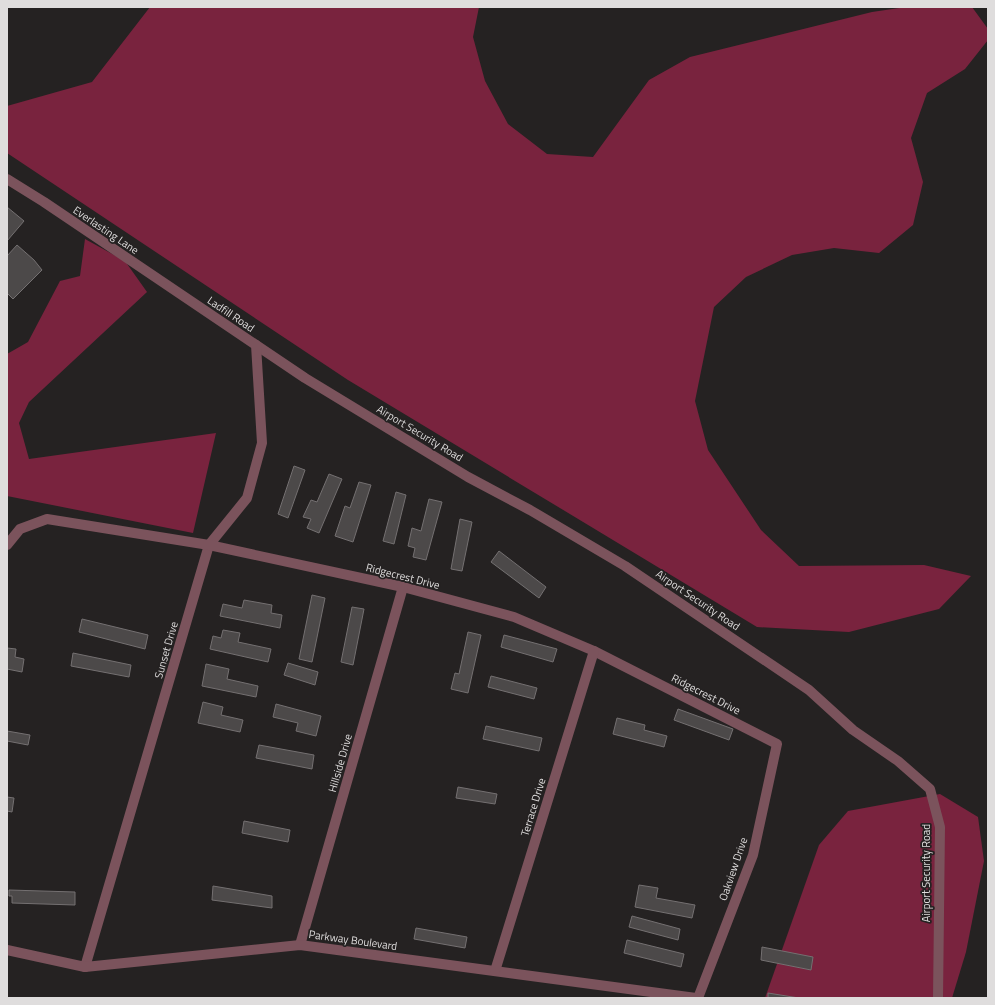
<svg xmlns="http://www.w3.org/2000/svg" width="995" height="1005" viewBox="0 0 995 1005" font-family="'Titillium Web',sans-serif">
	<rect width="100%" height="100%" fill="#252222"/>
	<!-- forest -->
	<g fill="#79233e">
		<path d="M150,7h329l-6,30 12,44 23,43 39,30 46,3 56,-77 41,-23 182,-45 34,-5h66l16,22v11l-23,29 -38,24 -16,45 12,44 -10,43 -34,28 -45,-5 -42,7 -46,22 -32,30 -19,94 13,49 53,80 38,36 125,-1 47,11 -32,33 -90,23 -92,-5 -409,-247 -341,-227v-47l85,-24z"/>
		<path d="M85,239l40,22 22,31 -118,110 -10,21 10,36 187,-26 -23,100 -186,-37v-142l21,-12 32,-61 20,-5z"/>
		<path d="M940,794l38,23 6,44 -18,91 -14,46h-187l54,-153 29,-34z"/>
	</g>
	<!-- building -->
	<g fill="#4c4949" stroke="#747071">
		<path d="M7,207l17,14 -17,20z"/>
		<path d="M17,245l17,15 8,10 -29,29 -6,-6v-37z"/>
		<path d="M294,466l11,4 -17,48 -10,-4z"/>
		<path d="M329,474l13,5 -23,54 -12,-5 4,-9 -8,-2 8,-17 6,2z"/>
		<path d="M359,482l12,3 -18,57 -18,-6 10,-30 5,2z"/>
		<path d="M396,492l10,3 -12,49 -11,-3z"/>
		<path d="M429,499l13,3 -16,58 -13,-3 2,-9 -7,-2 4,-18 9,3z"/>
		<path d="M460,519l12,3 -10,49 -11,-2z"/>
		<path d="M499,551l47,36 -7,11 -48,-36z"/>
		<path d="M312,595l13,3 -13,64 -13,-3z"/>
		<path d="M244,600l28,5 -1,8 11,2 -2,13 -60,-12 3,-12 19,4z"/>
		<path d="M352,607l12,2 -11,56 -12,-3z"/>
		<path d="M82,619l66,16 -3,14 -66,-17z"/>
		<path d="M223,630l17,3 -2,9 33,7 -3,13 -58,-13 3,-13 8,2z"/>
		<path d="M468,632l13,3 -13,58 -17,-4 4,-16 4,1z"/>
		<path d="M504,635l53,14 -4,13 -52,-15z"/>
		<path d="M7,648l9,1 -1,8 9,2 -2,13 -15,-3z"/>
		<path d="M73,653l58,12 -2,12 -58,-11z"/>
		<path d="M288,663l30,9 -3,13 -31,-10z"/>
		<path d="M206,664l23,5 -2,10 31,7 -2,11 -54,-11z"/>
		<path d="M491,676l46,12 -3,11 -46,-12z"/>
		<path d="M203,702l20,5 -2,8 22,5 -3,12 -42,-9z"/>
		<path d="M276,704l45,12 -5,20 -20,-5 2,-8 -25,-6z"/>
		<path d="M678,709l55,20 -4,11 -55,-20z"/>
		<path d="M617,718l28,7 -1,5 23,6 -3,11 -51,-13z"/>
		<path d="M486,726l56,12 -3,13 -56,-12z"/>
		<path d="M7,731l23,4 -2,10 -21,-4z"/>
		<path d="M259,745l55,10 -2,14 -56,-11z"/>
		<path d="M458,787l39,7 -2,10 -39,-6z"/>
		<path d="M7,797l7,1 -2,14 -5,-1z"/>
		<path d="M244,821l46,9 -2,12 -46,-9z"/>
		<path d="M639,885l19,3 -2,10 39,7 -3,13 -57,-11z"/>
		<path d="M213,886l59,10v12l-60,-8z"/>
		<path d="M9,890l66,2v13l-63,-2v-7h-3z"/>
		<path d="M632,916l48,13 -2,11 -49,-13z"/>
		<path d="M416,928l51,9 -2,11 -51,-9z"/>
		<path d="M627,940l57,14 -3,13 -57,-14z"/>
		<path d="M762,947l51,10 -2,13 -50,-10z"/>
		<path d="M768,993l31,5h-31z"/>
	</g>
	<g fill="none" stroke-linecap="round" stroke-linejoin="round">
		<!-- lane -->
		<path stroke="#7b535c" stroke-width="10" d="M256,345l49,33 163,99 62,33 95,56 184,124 44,40 45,31 32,28 10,38 -2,171"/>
		<!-- street -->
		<g stroke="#7b535c" stroke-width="10">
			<path d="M7,179l37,23 212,143 6,98 -15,55 -38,47 -124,422"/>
			<path d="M7,545l13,-16 27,-10 162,26 194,42 111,30 80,34 183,93 -24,111 -55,143"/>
			<path d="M300,945l103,-358"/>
			<path d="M7,950l78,17 215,-22 396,53"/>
			<path d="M495,971l99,-320"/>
		</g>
	</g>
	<g text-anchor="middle" stroke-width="3.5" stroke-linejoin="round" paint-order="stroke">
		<!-- street labels -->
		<g font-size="11" fill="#dfdddd" stroke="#252222">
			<text transform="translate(106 230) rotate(34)" y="4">Everlasting Lane</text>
			<text transform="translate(231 314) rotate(34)" y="4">Ladfill Road</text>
			<text transform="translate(420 433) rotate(31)" y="4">Airport Security Road</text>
			<text transform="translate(403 576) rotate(14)" y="4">Ridgecrest Drive</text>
			<text transform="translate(698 600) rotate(34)" y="4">Airport Security Road</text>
			<text transform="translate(166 650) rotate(-74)" y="4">Sunset Drive</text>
			<text transform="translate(706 694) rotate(27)" y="4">Ridgecrest Drive</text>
			<text transform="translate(340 763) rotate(-74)" y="4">Hillside Drive</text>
			<text transform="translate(533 807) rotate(-73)" y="4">Terrace Drive</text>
			<text transform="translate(733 869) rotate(-71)" y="4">Oakview Drive</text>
			<text transform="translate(926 873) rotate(-90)" y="4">Airport Security Road</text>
			<text transform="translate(353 940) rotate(8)" y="4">Parkway Boulevard</text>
		</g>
	</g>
	<!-- border -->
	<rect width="995" height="1005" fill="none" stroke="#dfdddd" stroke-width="16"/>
</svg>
